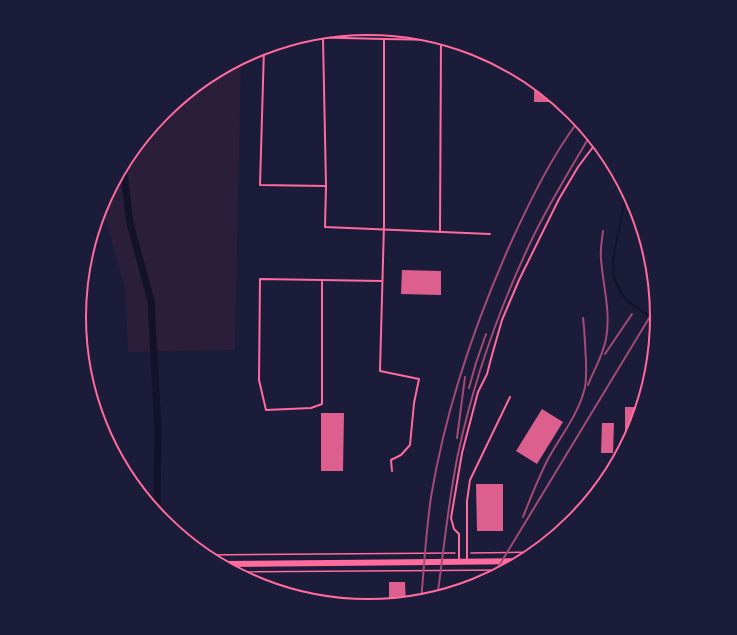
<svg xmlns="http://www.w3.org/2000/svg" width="737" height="635" viewBox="0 0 737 635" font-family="'Source Sans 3',sans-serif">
	<rect width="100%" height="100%" fill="#1b1b3a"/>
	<!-- green -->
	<path fill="#2a1e3b" d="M241,59l-6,291 -107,2 -3,-62 -23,-85 26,-49 36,-43 44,-36z"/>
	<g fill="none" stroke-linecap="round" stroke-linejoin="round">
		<!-- stream -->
		<path stroke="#12122b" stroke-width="2" d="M627,190l-11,54 -3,17 1,16 7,16 8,9 29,20"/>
		<!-- canal -->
		<path stroke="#12122b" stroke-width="7" d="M123,166l7,57 21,78 7,128 -1,85"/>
	</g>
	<!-- building -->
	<g fill="#dd5f8e">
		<path d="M534,81l20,16v5h-20z"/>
		<path d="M402,270l39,1v24l-40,-1z"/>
		<path d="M625,407h17l-1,3 -5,18 -11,21z"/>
		<path d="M542,409l21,13 -26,42 -21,-13z"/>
		<path d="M321,413h23l-1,58h-22z"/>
		<path d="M602,423h12l-1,30h-12z"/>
		<path d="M476,484h27v47h-26z"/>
		<path d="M389,582h16l1,21 -17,2z"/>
	</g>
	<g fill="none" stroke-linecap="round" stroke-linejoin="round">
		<!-- path -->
		<g stroke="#ff6b9d" stroke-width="1.5">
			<path d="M471,553l66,-1"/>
			<path d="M203,555l252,-2"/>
			<path d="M233,572l274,-2"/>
		</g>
		<!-- service -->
		<g stroke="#ff6b9d" stroke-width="2">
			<path d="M302,37l82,2v185l-4,147 39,8 -5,24 -4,42 -9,10 -10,5 1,11"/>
			<path d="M323,38l3,148"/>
			<path d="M384,39l57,1 -1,192"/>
			<path d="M264,48l-4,137 66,1 -1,41 165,7"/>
			<path d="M322,280v124l-11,4 -45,2 -7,-30 1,-101 122,2"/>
			<path d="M467,560v-59l3,-21 40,-83"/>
			<path d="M459,561v-27l-5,-5 -3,-11 11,-65 16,-61 9,-18 5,-19 10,-35 17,-40 40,-81 19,-32 15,-20 5,-4"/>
		</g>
		<!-- secondary -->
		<path stroke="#ff6b9d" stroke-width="6" d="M219,564l305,-3"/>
		<!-- rail -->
		<g stroke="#a44b75" stroke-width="2">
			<path d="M605,354l27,-40"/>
			<path d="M588,385c6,-15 15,-30 18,-46 5,-28 -3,-53 -5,-80 -1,-10 1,-19 2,-28"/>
			<path d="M469,388l7,-25 10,-29"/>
			<path d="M457,438l8,-61"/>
			<path d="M523,517c7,-18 15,-38 24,-56 12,-23 30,-44 37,-70 3,-9 2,-20 2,-30 -1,-14 -1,-28 -3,-43"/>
			<path d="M491,579l166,-274"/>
			<path d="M437,598c7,-48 11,-96 21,-144 16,-75 42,-148 75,-217 17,-35 38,-69 58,-103"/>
			<path d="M421,602c3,-35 5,-71 10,-105 15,-90 45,-177 82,-259 19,-41 39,-82 66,-118"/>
		</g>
	</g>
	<!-- crop -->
	<path d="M0 0H737V635H0ZM86 317a282 282 0 1 1 564 0a282 282 0 1 1-564 0Z" fill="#1b1b3a" fill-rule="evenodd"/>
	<path fill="none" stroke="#ff6b9d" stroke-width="2" d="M86 317a282 282 0 1 1 564 0a282 282 0 1 1-564 0Z"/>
</svg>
